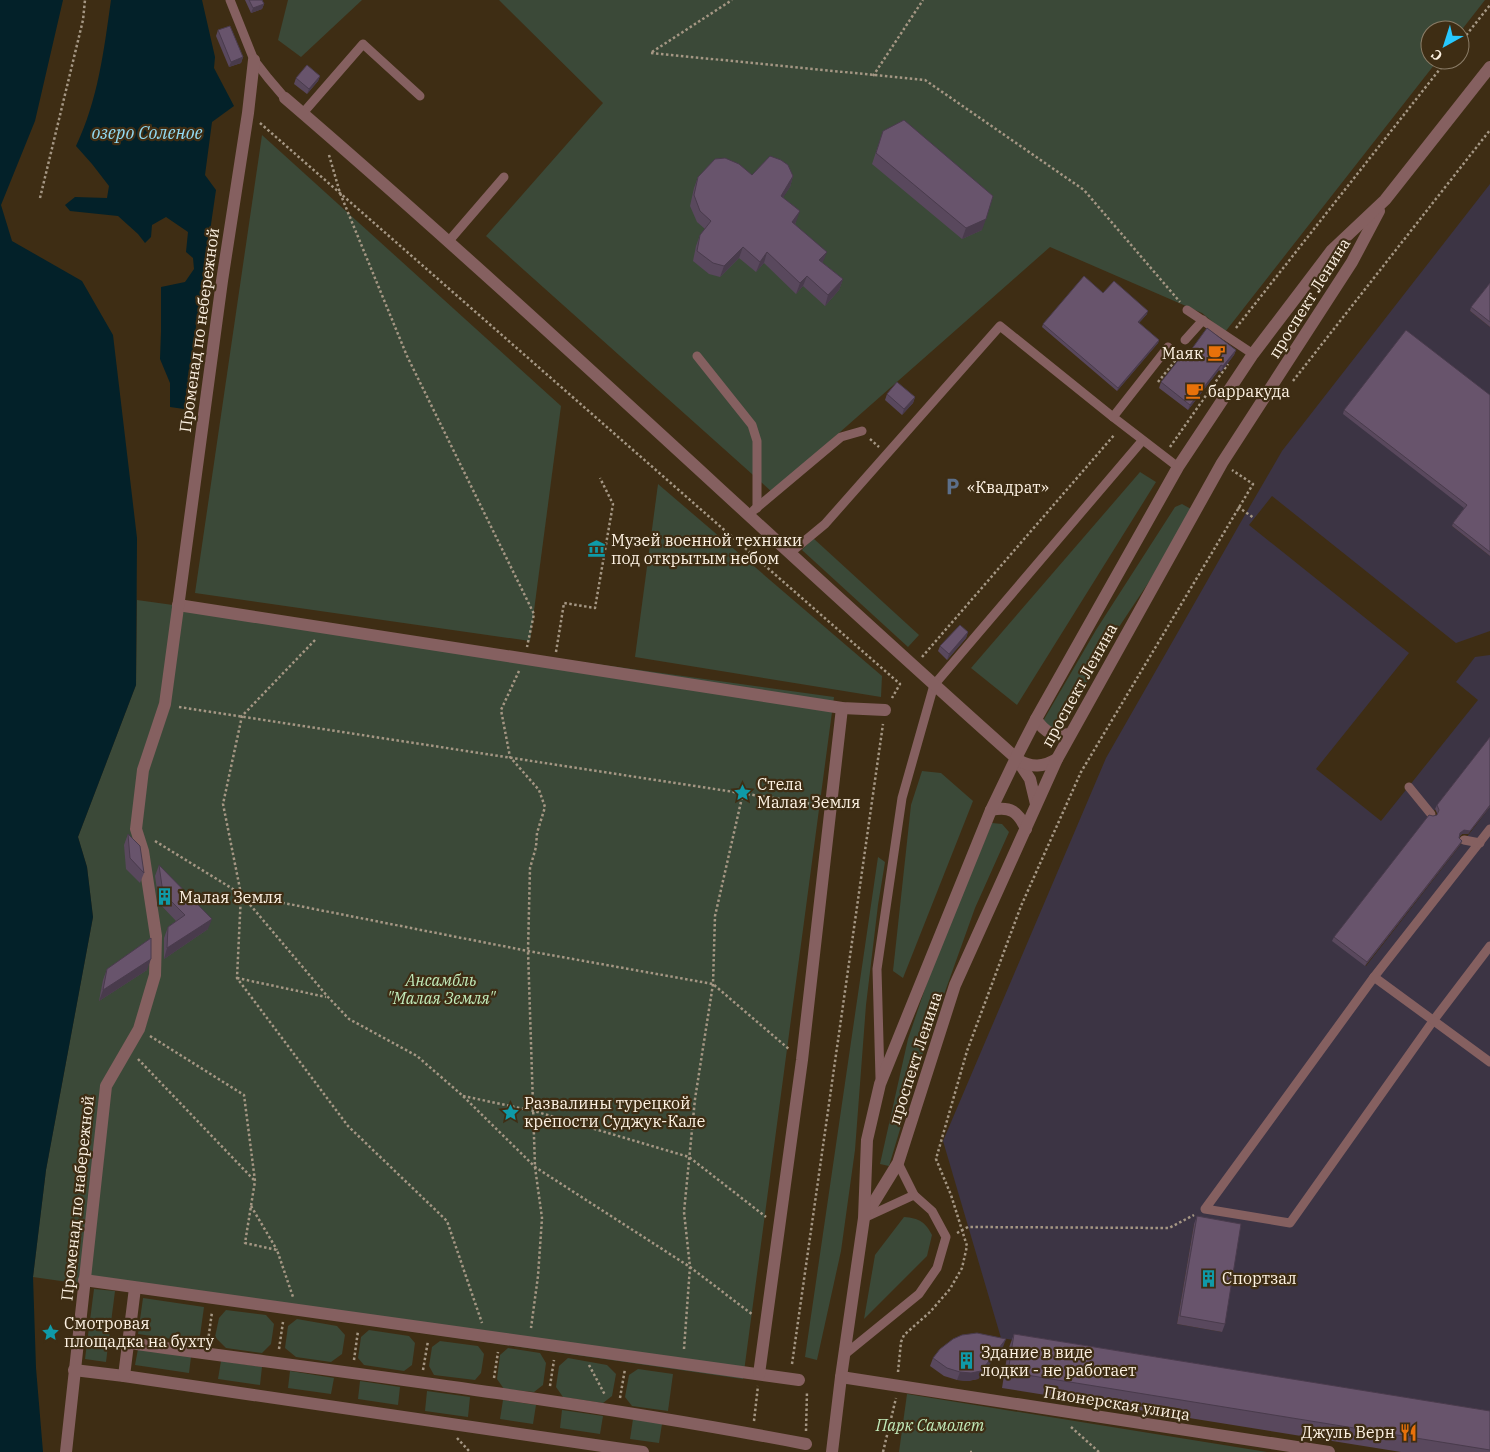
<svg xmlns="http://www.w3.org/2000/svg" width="1490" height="1452" viewBox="0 0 1490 1452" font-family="'IBM Plex Serif',serif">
	<rect width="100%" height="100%" fill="#3e2d14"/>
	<!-- education -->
	<path fill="#3c3444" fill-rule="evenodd" d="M1490,184v102l-20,25 20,16v150l-38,49 38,30v75l-34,12 -184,-147 -23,29 160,128 -93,116 65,52 97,-121 -22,-18 19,-25 15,-2v84l-157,201 33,26 124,-159v612l-489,-81 -58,-197 163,-383 140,-245 36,-62zM1194,1224l28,108 -45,-8z"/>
	<!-- green -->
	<g fill="#3b4938">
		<path d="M288,0h74l-61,57 -23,-17z"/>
		<path d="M499,0h986l-25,32v-2h-30v30h8l-213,272 -23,-19 -152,-66 -278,245 -286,-256 117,-133z"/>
		<path d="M262,135l299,271 -31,235 -335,-48z"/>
		<path d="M1140,472l16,10 -139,223 -46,-37z"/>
		<path d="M658,484l224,192 -1,21 -246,-40z"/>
		<path d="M1182,504l9,5 1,8 -81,122 -49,87 -8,5 -11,-10 53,-91 79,-123z"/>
		<path d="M813,538l106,97 -11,12 -106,-97z"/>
		<path d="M137,600l697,97 -91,682 -710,-102 13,-107 47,-253 -6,-50 -9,-30 58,-152z"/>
		<path d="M922,771l19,2 32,28 -70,177 -10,-7 18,-166z"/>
		<path d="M992,823l10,1 7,8 -34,76 -52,145 -34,113 -9,-2 28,-125 29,-86z"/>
		<path d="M878,857l7,5 -7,43 -12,100 -11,145 -14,101 -24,109 -12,-3z"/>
		<path d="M904,1217c15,1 21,5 28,18l-5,21 -63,63 11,-64z"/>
		<path d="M94,1289l21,2 -9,71 -21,-3z"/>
		<path d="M143,1298l61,9 -5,36 -61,-9z"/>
		<path d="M226,1310l40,5 8,9 -3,20 -9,9 -36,-5 -11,-11 4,-19z"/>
		<path d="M297,1319l40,7 8,9 -3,19 -11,8 -35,-5 -11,-9 3,-22z"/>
		<path d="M369,1330l40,6 6,7 -3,22 -8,6 -40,-6 -6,-7 3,-21z"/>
		<path d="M440,1341l38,5 6,8 -3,19 -6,7 -41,-5 -5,-9 3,-19z"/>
		<path d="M508,1348l32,5 6,10 -3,22 -9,7 -30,-3 -7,-10 3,-24z"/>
		<path d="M138,1349l53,8 -2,16 -54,-8z"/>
		<path d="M568,1358l39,7 9,9 -4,22 -9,7 -40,-6 -7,-10 3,-21z"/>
		<path d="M221,1361l41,6 -2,18 -42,-6z"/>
		<path d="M638,1369l35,5 -5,37 -36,-5 -7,-9 4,-22z"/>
		<path d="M290,1371l44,7 -3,16 -43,-6z"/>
		<path d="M360,1381l40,6 -2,18 -40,-6z"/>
		<path d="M427,1391l43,6 -2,20 -43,-6z"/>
		<path d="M907,1394l360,58h-368z"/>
		<path d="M503,1400l33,5 -3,19 -33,-5z"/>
		<path d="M562,1410l41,6 -3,18 -40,-6z"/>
		<path d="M633,1419l29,5 -3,19 -29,-4z"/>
	</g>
	<!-- water -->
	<g fill="#032129">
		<path d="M0,0h63l-28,121 -34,84 11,36 70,40 31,54 24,203 -1,147 -58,152 9,30 6,50 -47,253 -13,107 3,91 7,84h-43z"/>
		<path d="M111,0h91l13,57 -1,11 20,38 -22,16 -7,53 11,15 -32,219 -14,-2v-24l-10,-24 1,-27v-45l24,-5 9,-13 -1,-11 -7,-6 2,-20 -22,-15 -14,8 -1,12 -6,6 -7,-9 -20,-18 -48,-5 -5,-6 10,-8 32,1 2,-12 -17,-22 -16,-18c22,-46 28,-96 35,-146z"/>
	</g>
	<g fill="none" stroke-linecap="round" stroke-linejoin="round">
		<!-- path -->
		<g stroke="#a59784" stroke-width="2.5" stroke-dasharray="2.5 2.5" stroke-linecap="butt">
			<path d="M1460,43l30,-38"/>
			<path d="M652,52l80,-52"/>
			<path d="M651,53l274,27 159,110 96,112"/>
			<path d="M873,76l50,-76"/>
			<path d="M260,123l640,561 -8,14"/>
			<path d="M329,155l11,38 67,163 127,258 -7,33"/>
			<path d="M40,198l43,-178 2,-20"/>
			<path d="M1236,328l211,-268"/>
			<path d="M1293,381l197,-251"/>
			<path d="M1158,382l25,-31"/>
			<path d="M870,439l9,8"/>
			<path d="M1170,447l58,-83"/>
			<path d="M1238,507l16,11"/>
			<path d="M315,640l-73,76 -19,88 18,90 -4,84 111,148 99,95 35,102"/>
			<path d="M556,652l8,-49 31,5 18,-104 -13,-26"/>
			<path d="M922,657l193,-223"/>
			<path d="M519,671l-18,39 9,47 29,33 6,17 -8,26 -1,14 -6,21 -2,83 7,216 7,51 -4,58 -7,52"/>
			<path d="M179,707l640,98"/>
			<path d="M155,841l86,53 87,103 21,22 68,37 46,40 72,71 155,100 63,48"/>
			<path d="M243,895l285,56 185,33 77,66"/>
			<path d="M237,978l89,19"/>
			<path d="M150,1036l94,59 11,86 -10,62 32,7 16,47"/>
			<path d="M138,1059l116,121"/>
			<path d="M463,1096l71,15 155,46 77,60"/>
			<path d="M251,1206l26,44"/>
			<path d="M957,1233l11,-6 201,1 25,-13"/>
			<path d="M208,1341l4,-29"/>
			<path d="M279,1349l4,-27"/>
			<path d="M684,1349l6,-82 -6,-55 11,-113 18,-115 2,-68 28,-123"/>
			<path d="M354,1360l4,-29"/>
			<path d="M792,1364l91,-640"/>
			<path d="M589,1365l16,30"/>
			<path d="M423,1370l5,-29"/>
			<path d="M898,1372l3,-30 3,-7 26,-23 20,-23 12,-21 5,-22 -16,-51 -15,-36 31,-108 54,-145 60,-134 172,-288 -21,-14"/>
			<path d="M494,1378l4,-26"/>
			<path d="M550,1386l4,-26"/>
			<path d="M620,1398l5,-29"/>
			<path d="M754,1421l4,-35"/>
			<path d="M1071,1427l28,25"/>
			<path d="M806,1431l1,-40"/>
			<path d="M457,1438l13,14"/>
			<path d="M883,1452l13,-54"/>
			<path d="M970,1452h2"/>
		</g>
		<!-- service -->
		<g stroke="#856060" stroke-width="9">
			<path d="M230,0l24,60 14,18 17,20"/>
			<path d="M303,113l60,-69 57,52"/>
			<path d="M448,242l56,-65"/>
			<path d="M1187,310l66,44"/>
			<path d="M1185,340l18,-20"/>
			<path d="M697,356l55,69 5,16v67"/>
			<path d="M1113,417l65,50"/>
			<path d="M754,510l87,-73 21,-6"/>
			<path d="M790,553l35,-29 175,-198 113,91 55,-70"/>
			<path d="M1409,787l22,27"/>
			<path d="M1490,829l-116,148 -169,232 85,14 143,-202 57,-75"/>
			<path d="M1464,840l16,3"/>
			<path d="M1374,977l116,85"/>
			<path d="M880,1078l-3,-109 25,-171 32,-113 208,-244"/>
			<path d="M864,1218l50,-23"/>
			<path d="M844,1355l75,-61 18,-26 9,-31 -14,-26 -18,-16 -16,-32"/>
		</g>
		<!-- pedestrian -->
		<g stroke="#856060" stroke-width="12">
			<path d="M178,605l664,103 43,2"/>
			<path d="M84,1280l715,100"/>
			<path d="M129,1343c226,31 453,58 677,101"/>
			<path d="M74,1370l50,6 519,76"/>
			<path d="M759,1374l43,-314 40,-352"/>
			<path d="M124,1376l11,-88"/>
			<path d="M66,1452l40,-366 33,-57 16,-54 1,-39 -13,-85 -7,-22 7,-59 22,-66 57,-423 26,-168 6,-53"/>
		</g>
		<!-- minor -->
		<g stroke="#856060" stroke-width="12">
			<path d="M285,98c249,214 486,442 731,660"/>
			<path d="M841,1377l488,75"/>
		</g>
		<!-- tertiary -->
		<g stroke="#856060" stroke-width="12">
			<path d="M1036,719c9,14 18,18 34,15"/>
			<path d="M1016,758l14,21 6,25"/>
			<path d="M1018,760c14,8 25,7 39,-1"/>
			<path d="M991,810c19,-4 27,1 35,19"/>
			<path d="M866,1215l32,-52 57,-178 102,-226 165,-296 130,-201 27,-51"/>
			<path d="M832,1452l9,-75 23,-159 3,-78 13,-56 111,-274 25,-52 20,-39 142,-252 75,-113 79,-104 53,-50 105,-133"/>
		</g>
	</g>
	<!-- wall -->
	<g fill="#59485d">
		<path d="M245,0h17l2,4 -2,5 -11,4z"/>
		<path d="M218,30l25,27 -2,6 -12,4 -13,-31z"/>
		<path d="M320,76l-2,5 -11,13 -13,-10 2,-6z"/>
		<path d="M883,131l99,99 -20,9 -90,-75z"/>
		<path d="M752,175l41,1 -3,11 -7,10 13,25 -1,2 28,39 20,16 -4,11 -14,16 -22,-20 -7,8 -32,-31 -8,9 -17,-14 -19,19 -11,-3 -16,-13 3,-15 4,-11 5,-6 -8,-7 -7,-16 4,-18 4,-11z"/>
		<path d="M1490,283v44l-20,-16 1,-4z"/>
		<path d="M1147,314l-8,9 20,17 -1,3 -41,48 -75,-64 1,-3z"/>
		<path d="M1191,350h45l-2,5 -13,17 -2,-2 -31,40 -29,-22 2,-6z"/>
		<path d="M887,394l28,3 -2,6 -11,12 -17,-15z"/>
		<path d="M1490,395v161l-38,-30 1,-3 11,-15 -121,-94 1,-4z"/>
		<path d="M968,632l-2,6 -19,22 -9,-9 2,-5z"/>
		<path d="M1490,737v70l-22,27h-6l-2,2 -1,2 3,3 -2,4 -95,121 -33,-25 2,-4 99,-121 4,-1v-2l-2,-4 2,-4z"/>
		<path d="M128,834l16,39 -4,10 -14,-14 -2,-24z"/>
		<path d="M159,865l49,64 -44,30v-21l4,-11 8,-6 -17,-18 -4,-27z"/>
		<path d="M107,969l40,1 -48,31 4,-21z"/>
		<path d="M1197,1216l28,108 -3,8 -45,-8 17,-100z"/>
		<path d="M1014,1334l476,77v41h-89l-399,-64 6,-38z"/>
		<path d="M1003,1347l-25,32 -10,2 -11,-1 -13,-4 -14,-10 3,-8z"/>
	</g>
	<!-- shaded-wall -->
	<g fill="#493b4c">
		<path d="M264,4l-2,5 -11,4 2,-5z"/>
		<path d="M243,57l-2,6 -12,4 2,-5z"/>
		<path d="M320,76l-2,5 -11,13 2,-5z"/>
		<path d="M793,176l-3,11 -13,20 4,-11z"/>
		<path d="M800,211l-4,11 -7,10 3,-10z"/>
		<path d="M986,219l-4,11 -20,9 4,-11z"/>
		<path d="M743,247l-4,11 -19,19 4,-11z"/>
		<path d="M767,252l-3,11 -8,9 4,-10z"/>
		<path d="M827,252l-4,10 -8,9 4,-11z"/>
		<path d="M807,276l-4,10 -7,8 4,-11z"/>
		<path d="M843,279l-4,11 -14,16 3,-11z"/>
		<path d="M1148,311l-1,3 -10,11 1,-3z"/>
		<path d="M1159,340l-1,3 -41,48 1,-3z"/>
		<path d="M1236,350l-2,5 -13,17 2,-6z"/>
		<path d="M1221,365l-2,5 -31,40 2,-5z"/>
		<path d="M915,397l-2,6 -11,12 2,-6z"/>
		<path d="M968,632l-2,6 -19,22 2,-6z"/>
		<path d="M1490,805v2l-22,27h-6l-3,2 1,-3z"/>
		<path d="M1462,841l-2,4 -95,121 2,-4z"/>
		<path d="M212,919l-4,10 -44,30 3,-11z"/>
		<path d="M151,959l-4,11 -48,31 4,-11z"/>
		<path d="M1006,1339l-3,8 -25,32 -10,2 -11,-1 3,-8z"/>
	</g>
	<!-- building -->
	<g fill="#68546c" stroke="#493b4c">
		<path d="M249,0h13l2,4 -11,4z"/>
		<path d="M230,26l13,31 -12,5 -13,-32z"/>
		<path d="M307,65l13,11 -11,13 -13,-11z"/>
		<path d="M904,120l89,76 -7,23 -20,9 -90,-75 7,-22z"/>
		<path d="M770,156l11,4 7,5 5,11 -12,20 19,15 -8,11 35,30 -8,8 24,19 -15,16 -21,-19 -7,7 -33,-31 -7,10 -17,-15 -19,19 -11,-3 -16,-12 3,-16 11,-14 -11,-10 -6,-16 4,-18 17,-18 10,-1 14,6 13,11z"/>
		<path d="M1084,276l19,17 11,-12 34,30 -10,11 21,18 -41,48 -75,-64z"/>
		<path d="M1490,283v39l-19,-15z"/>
		<path d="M1207,328l29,22 -13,16 -2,-1 -31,40 -29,-23 27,-34 3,2z"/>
		<path d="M1406,330l84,65v157l-37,-29 14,-18 -123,-95z"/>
		<path d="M897,382l18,15 -11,12 -17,-15z"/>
		<path d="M960,625l8,7 -19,22 -9,-8z"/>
		<path d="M1490,737v68l-20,26 -6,-1 -4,3 -1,5 3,3 -95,121 -33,-25 95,-122 4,1 4,-1 2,-5 -2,-5z"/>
		<path d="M128,834l12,12 4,27 -14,-15z"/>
		<path d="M159,865l53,54 -45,29 1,-21 17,-12 -22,-22z"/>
		<path d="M151,938v21l-48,31 4,-21z"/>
		<path d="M1197,1216l44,8 -16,100 -45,-8z"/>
		<path d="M977,1333l29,6 -25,32 -10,2 -11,-1 -13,-4 -14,-10 7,-9 13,-10 9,-4z"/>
		<path d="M1014,1334l476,77v39l-482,-78z"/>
	</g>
	<!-- icons -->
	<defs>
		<symbol id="cafe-bare" viewBox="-9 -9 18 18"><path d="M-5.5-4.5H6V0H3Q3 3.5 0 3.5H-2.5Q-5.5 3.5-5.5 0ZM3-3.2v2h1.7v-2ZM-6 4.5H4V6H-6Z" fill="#e8710a" stroke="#3e2d14" stroke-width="2.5" paint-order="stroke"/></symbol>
		<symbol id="parking-bare" viewBox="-9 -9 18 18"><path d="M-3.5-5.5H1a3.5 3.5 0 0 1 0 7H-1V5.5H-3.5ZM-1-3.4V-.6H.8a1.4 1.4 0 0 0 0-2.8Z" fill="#5c6f8a" stroke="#3e2d14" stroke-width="2.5" paint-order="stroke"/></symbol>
		<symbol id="museum-bare" viewBox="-9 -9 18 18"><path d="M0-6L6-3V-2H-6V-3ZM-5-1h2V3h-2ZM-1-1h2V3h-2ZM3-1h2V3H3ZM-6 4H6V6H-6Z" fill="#0f9aa8" stroke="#3e2d14" stroke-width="2.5" paint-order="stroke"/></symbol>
		<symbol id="sight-bare" viewBox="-9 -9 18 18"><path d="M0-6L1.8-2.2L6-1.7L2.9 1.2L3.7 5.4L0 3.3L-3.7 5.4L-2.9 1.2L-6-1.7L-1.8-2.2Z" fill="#0f9aa8" stroke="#3e2d14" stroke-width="2.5" paint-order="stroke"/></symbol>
		<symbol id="building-bare" viewBox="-9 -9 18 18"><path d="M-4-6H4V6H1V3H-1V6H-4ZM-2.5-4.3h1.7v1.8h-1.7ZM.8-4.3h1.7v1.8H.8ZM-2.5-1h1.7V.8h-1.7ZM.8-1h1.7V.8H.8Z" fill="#0f9aa8" stroke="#3e2d14" stroke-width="2.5" paint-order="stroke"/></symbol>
		<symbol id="restaurant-bare" viewBox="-9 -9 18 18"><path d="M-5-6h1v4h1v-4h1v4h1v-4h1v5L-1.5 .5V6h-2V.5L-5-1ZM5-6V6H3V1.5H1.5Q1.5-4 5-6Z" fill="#e8710a" stroke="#3e2d14" stroke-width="2.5" paint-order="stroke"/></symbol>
	</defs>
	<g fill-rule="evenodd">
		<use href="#cafe-bare" x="1204" y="340" width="25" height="25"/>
		<use href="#cafe-bare" x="1182" y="378" width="25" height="25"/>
		<use href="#parking-bare" x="940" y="474" width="25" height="25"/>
		<use href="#museum-bare" x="584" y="536" width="25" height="25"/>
		<use href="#sight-bare" x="730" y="780" width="25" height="25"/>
		<use href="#building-bare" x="152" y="884" width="25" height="25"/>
		<use href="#sight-bare" x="498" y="1100" width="25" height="25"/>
		<use href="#building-bare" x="1196" y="1266" width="25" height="25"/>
		<use href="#sight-bare" x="38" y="1320" width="25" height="25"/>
		<use href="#building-bare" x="954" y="1348" width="25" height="25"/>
		<use href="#restaurant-bare" x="1396" y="1420" width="25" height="25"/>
	</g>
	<g text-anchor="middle" stroke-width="4.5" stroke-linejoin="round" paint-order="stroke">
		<!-- street labels -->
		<g font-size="16" fill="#fdf2e3" stroke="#3e2d14">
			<text transform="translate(1309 298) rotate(-58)" y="6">проспект Ленина</text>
			<text transform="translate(199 330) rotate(-82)" y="6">Променад по небережной</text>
			<text transform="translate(1079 685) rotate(-61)" y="6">проспект Ленина</text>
			<text transform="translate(915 1058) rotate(-72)" y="6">проспект Ленина</text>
			<text transform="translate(77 1198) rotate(-84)" y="6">Променад по набережной</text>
			<text transform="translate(1117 1403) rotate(9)" y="6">Пионерская улица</text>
		</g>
		<!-- poi labels -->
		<g font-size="16" fill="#fdf2e3" stroke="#3e2d14" text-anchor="start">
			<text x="1203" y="359" text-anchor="end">Маяк</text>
			<text x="1208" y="397">барракуда</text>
			<text x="967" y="493">«Квадрат»</text>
			<text x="611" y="546">Музей военной техники<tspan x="611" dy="18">под открытым небом</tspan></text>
			<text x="757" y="790">Стела<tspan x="757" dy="18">Малая Земля</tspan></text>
			<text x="179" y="903">Малая Земля</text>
			<text x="524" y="1109">Развалины турецкой<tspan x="524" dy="18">крепости Суджук-Кале</tspan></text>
			<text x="1222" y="1284">Спортзал</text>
			<text x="64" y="1329">Смотровая<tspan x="64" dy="18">площадка на бухту</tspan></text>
			<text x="981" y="1358">Здание в виде<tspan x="981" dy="18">лодки - не работает</tspan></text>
			<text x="1395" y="1438" text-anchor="end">Джуль Верн</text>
		</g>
		<!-- park labels -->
		<g font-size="16" font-style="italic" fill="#c2ecbb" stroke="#3e2d14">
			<text x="441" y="986">Ансамбль<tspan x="441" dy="18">"Малая Земля"</tspan></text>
			<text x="930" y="1431">Парк Самолет</text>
		</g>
		<!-- water labels -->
		<g font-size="18" font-style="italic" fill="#93daf2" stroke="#3e2d14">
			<text x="147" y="139">озеро Соленое</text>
		</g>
	</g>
	<!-- north arrow -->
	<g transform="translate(1445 45) rotate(219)"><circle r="24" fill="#3e2d14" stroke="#8a7c67"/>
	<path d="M0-4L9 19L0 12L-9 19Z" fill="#27c8ff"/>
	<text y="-8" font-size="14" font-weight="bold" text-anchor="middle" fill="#fdf2e3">С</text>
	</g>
</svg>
